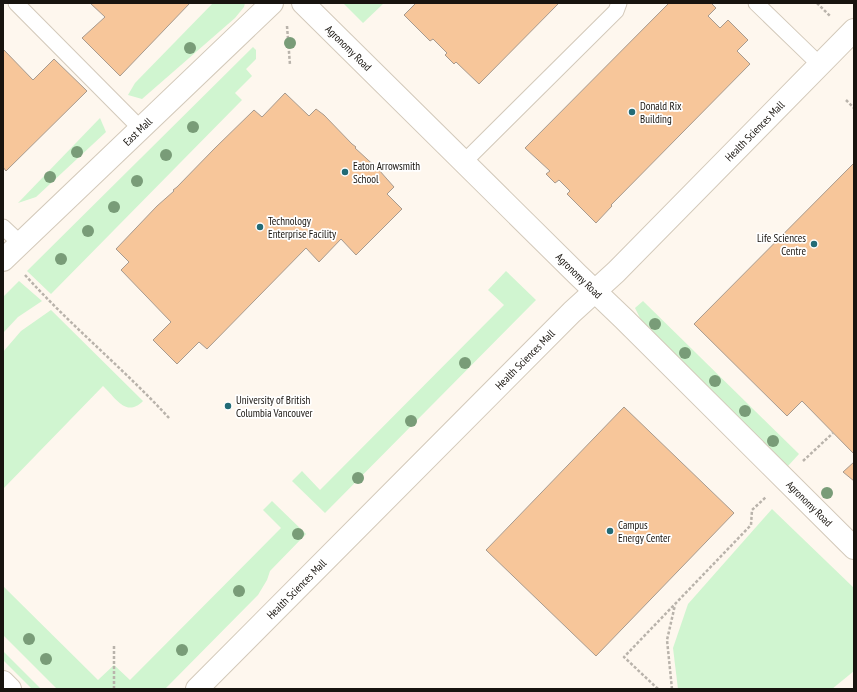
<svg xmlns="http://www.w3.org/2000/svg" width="857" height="692" viewBox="0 0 857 692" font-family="'PT Sans Narrow',sans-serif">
	<rect width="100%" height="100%" fill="#fef7ee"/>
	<!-- green -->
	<g fill="#d0f5d0">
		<path d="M213,3h32l-1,4 -9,11 -93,81 -14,-4 7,-12z"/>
		<path d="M343,3h41l-21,20z"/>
		<path d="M253,47l3,3v9l-10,10 6,7 -17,17 7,7 -191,194 -24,-23z"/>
		<path d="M100,118l6,14 -70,65 -18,6z"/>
		<path d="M506,271l30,29 -211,213 -33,-32 10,-10 18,19 184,-185 -16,-15z"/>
		<path d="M19,281l23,20 -24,16 -15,16v-36z"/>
		<path d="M643,301l156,153 -11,12 -147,-146 -6,-12z"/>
		<path d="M51,310l92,91c-17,17 -27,-3 -40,-15l-100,103v-137l18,-21z"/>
		<path d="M272,501l34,33 -36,37 -3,9 -9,15 -93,94h-108l-54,-54v-49l95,94 16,-15 16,15 151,-152 -18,-18z"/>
		<path d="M772,509l82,79v83l-22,18h-154l-5,-41 15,-44z"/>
		<path d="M3,651l38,38h-9l-29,-29z"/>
	</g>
	<!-- building -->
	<g fill="#f7c69a" stroke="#a79a8e">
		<path d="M90,3h100l-70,73 -38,-38 23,-21z"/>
		<path d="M416,3h143l-80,81 -23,-22 -2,2 -9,-9 2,-2 -14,-14 -3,2 -26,-26z"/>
		<path d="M669,3h42l5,5 -8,8 12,12 8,-8 20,20 -11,11 13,13 -139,141 1,1 -16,17 -29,-29 3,-3 -11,-11 -4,3 -9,-9 4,-3 -25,-23z"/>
		<path d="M3,49l30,31 21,-21 33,32 -81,80 -3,-4z"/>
		<path d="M285,93l24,23 7,-7 8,6 28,29 4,3 -1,1 24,22 15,17 -7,7 15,15 -46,46 -15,-16 -22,23 -13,-14 -99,101 -8,-7 -22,22 -24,-24 18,-18 -50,-52 8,-8 -13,-13 41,-43 17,-15 -1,-1 4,-3 38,-39 39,-38 8,7z"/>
		<path d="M854,163v291l-52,-53 -15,15 -93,-92z"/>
		<path d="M624,407l110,106 -138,143 -110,-106z"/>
		<path d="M854,462v19l-11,-9z"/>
	</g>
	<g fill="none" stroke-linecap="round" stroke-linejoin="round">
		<defs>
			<g id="service">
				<path d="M16,3l124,125"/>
				<path d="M756,3l64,62"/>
				<path d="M464,162l152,-151 3,-8"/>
				<path d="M3,227l17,16"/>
			</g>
			<g id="minor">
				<path id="s1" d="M303,3l275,272 46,44 230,229"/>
				<path id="s2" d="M3,260l269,-257"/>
				<path id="s3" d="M197,689l375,-377 44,-40 238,-242"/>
			</g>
			<path id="tertiary" d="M3,682l7,7"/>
		</defs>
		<!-- service casing -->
		<use href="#service" stroke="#d3c9ba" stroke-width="17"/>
		<!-- minor casing -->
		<use href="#minor" stroke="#d3c9ba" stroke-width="24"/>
		<!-- tertiary casing -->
		<use href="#tertiary" stroke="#d3c9ba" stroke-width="24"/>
		<!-- path -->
		<g stroke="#b9b3ab" stroke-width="2.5" stroke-dasharray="3 2" stroke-linecap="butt">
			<path d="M817,3l14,14"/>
			<path d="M287,26l3,39"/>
			<path d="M846,100l8,8"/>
			<path d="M25,275c46,51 99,94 145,144"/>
			<path d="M803,461l30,-28"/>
			<path d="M114,646v43"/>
			<path d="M658,689l-34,-32 127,-132 1,-15 14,-13"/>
			<path d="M672,689l-5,-49 8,-35"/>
		</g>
		<!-- service -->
		<use href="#service" stroke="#fff" stroke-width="15"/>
		<!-- minor -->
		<use href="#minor" stroke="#fff" stroke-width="22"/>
		<!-- tertiary -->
		<use href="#tertiary" stroke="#fff" stroke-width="22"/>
	</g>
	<!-- trees -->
	<g fill="#799c78">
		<circle cx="290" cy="43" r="6"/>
		<circle cx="190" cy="48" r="6"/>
		<circle cx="193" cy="127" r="6"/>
		<circle cx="77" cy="152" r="6"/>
		<circle cx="166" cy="155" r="6"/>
		<circle cx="50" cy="177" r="6"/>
		<circle cx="137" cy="181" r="6"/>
		<circle cx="114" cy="207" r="6"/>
		<circle cx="88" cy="231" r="6"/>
		<circle cx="61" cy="259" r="6"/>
		<circle cx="655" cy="324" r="6"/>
		<circle cx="685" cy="353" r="6"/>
		<circle cx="465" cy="363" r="6"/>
		<circle cx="715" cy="381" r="6"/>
		<circle cx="745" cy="411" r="6"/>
		<circle cx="411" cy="421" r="6"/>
		<circle cx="773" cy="441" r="6"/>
		<circle cx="358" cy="478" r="6"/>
		<circle cx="827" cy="493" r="6"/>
		<circle cx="298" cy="534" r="6"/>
		<circle cx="239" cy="591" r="6"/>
		<circle cx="29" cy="639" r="6"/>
		<circle cx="182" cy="650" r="6"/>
		<circle cx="46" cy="659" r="6"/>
	</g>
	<!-- markers -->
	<g fill="#226b76" stroke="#fff" stroke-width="1.5">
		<circle cx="632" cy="112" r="4"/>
		<circle cx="345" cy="172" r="4"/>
		<circle cx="260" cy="227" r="4"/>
		<circle cx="814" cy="244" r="4"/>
		<circle cx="228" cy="406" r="4"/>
		<circle cx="610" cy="531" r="4"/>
	</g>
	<g text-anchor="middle" stroke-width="3.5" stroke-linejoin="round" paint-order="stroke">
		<!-- street labels -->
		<g font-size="11" fill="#18140f" stroke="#fff">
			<text dy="4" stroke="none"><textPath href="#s1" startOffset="64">Agronomy Road</textPath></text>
			<text dy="4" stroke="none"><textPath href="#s2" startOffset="186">East Mall</textPath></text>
			<text dy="4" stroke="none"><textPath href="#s3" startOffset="789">Health Sciences Mall</textPath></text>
			<text dy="4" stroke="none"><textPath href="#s1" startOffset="388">Agronomy Road</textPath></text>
			<text dy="4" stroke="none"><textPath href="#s3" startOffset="465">Health Sciences Mall</textPath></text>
			<text dy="4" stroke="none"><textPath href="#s1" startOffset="712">Agronomy Road</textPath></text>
			<text dy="4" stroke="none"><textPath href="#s3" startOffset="141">Health Sciences Mall</textPath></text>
		</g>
		<!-- poi labels -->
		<g font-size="11" fill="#18140f" stroke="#fff" text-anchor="start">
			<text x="640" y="110">Donald Rix<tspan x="640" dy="13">Building</tspan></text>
			<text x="353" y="170">Eaton Arrowsmith<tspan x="353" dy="13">School</tspan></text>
			<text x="268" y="225">Technology<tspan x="268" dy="13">Enterprise Facility</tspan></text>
			<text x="806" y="242" text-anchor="end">Life Sciences<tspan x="806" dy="13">Centre</tspan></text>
			<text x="236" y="404">University of British<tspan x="236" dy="13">Columbia Vancouver</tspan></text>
			<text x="618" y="529">Campus<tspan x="618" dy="13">Energy Center</tspan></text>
		</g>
	</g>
	<!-- border -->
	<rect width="857" height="692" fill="none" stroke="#18140f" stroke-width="8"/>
</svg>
